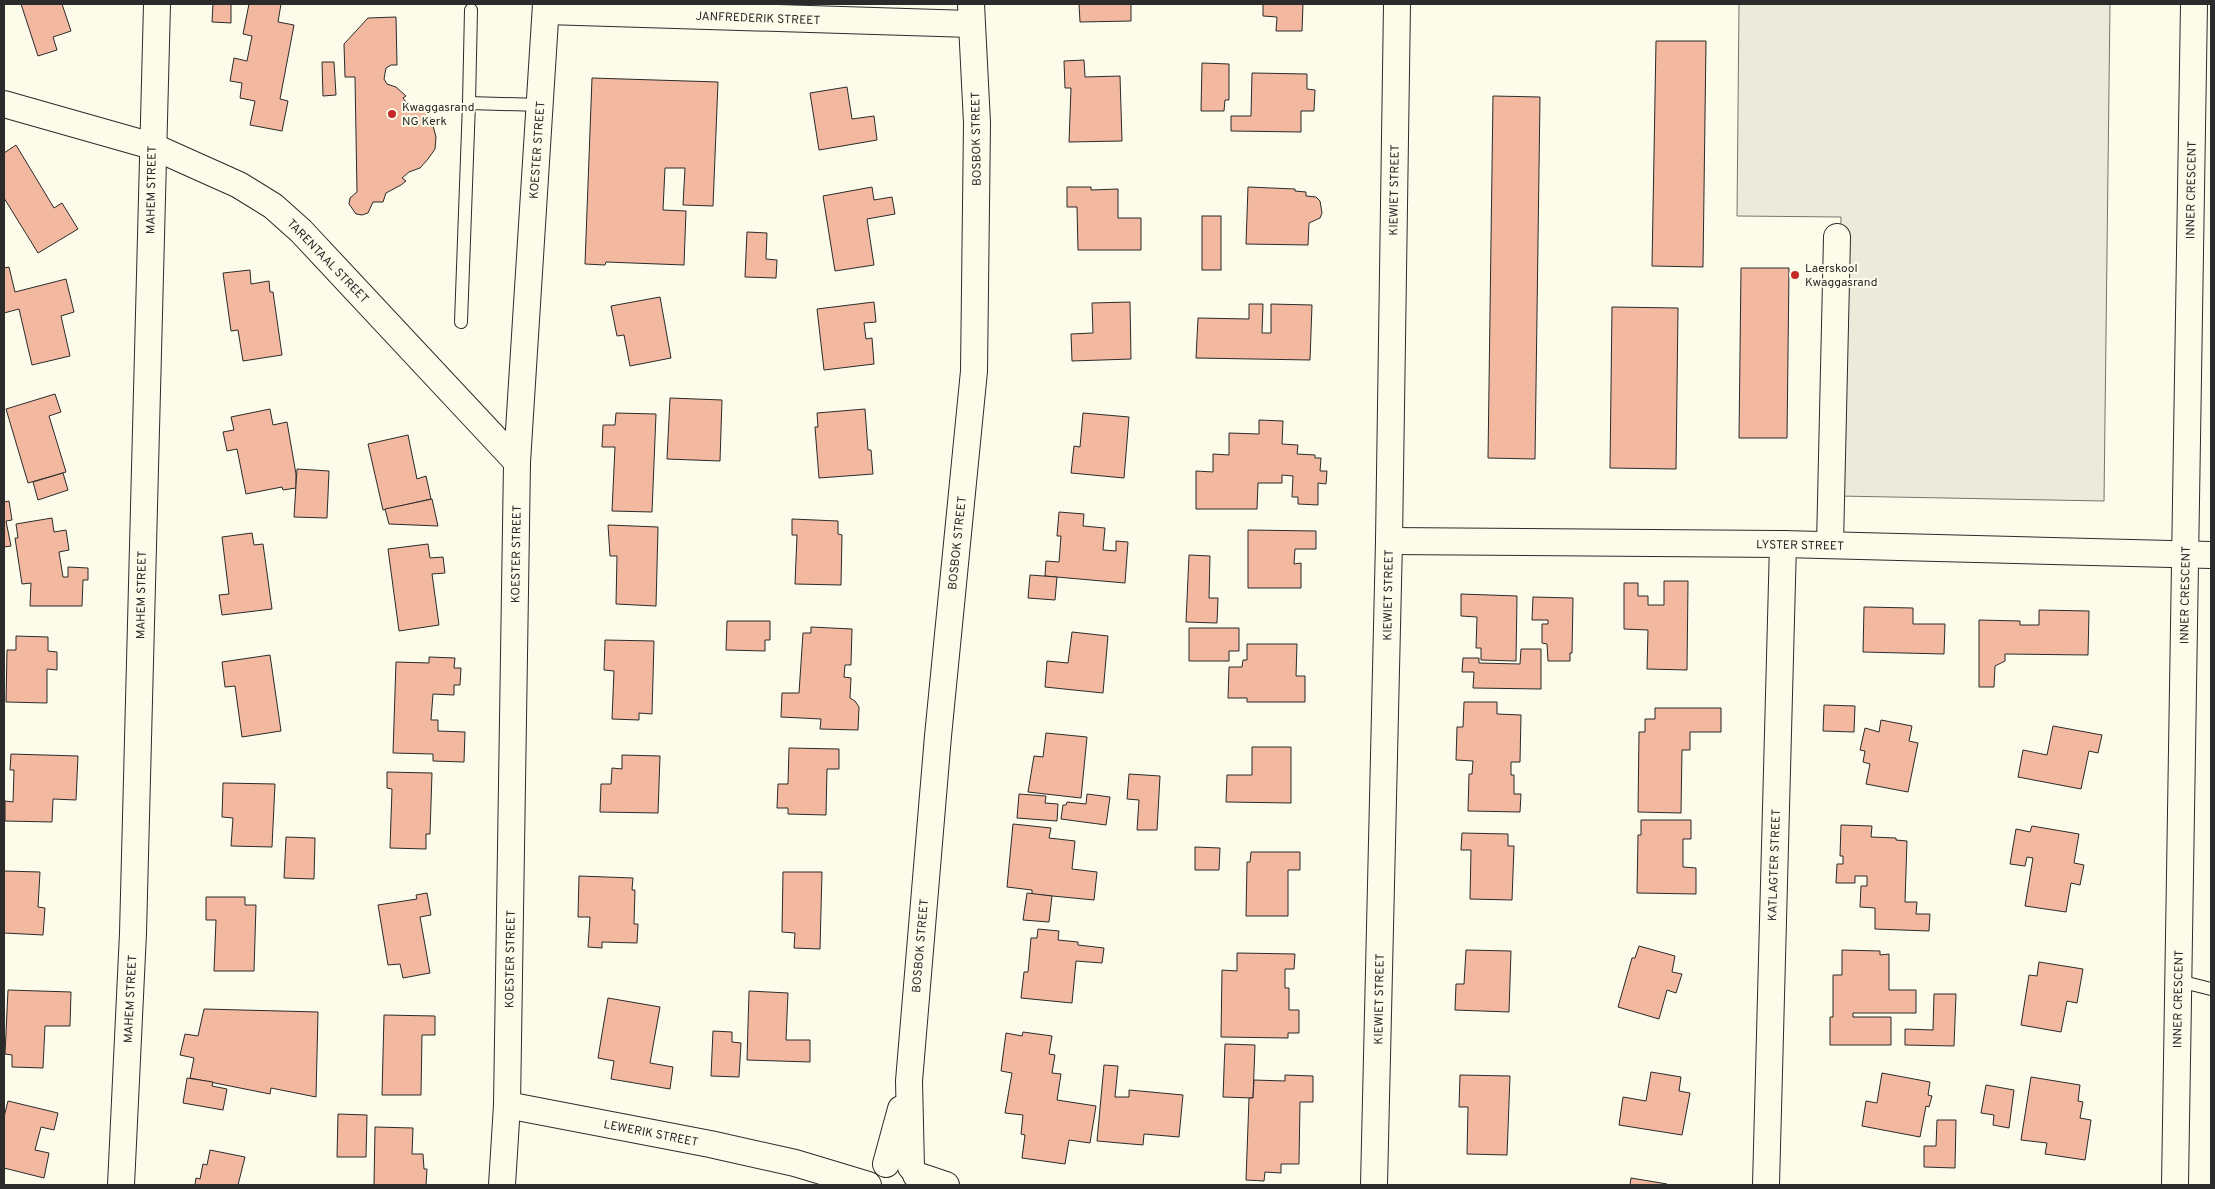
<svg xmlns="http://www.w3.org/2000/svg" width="2215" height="1189" viewBox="0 0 2215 1189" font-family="Overpass,sans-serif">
	<rect width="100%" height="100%" fill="#fdfbea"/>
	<!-- green -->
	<path fill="#ecebdb" stroke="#74746e" d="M1739,4h371l-6,497 -266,-5 3,-279 -104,-1z"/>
	<!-- building -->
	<g fill="#f2b8a0" stroke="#2b2b2b">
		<path d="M21,4h41l9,27 -18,6 4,13 -19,6z"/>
		<path d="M213,4h18v19l-19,-1z"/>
		<path d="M249,4h32l-3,18 16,3 -14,74 8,2 -6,30 -32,-6 5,-24 -15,-3 2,-15 -12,-2 4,-23 13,3 5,-25 -9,-2z"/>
		<path d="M1079,4h52v17l-51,1z"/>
		<path d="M1263,4h40l-1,27h-26l1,-14 -14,-1z"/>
		<path d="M396,17l1,48h-6l-5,3 -2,11 3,5 9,3 10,9 -3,2 3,4 18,9 7,7 5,19 -1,12 -7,10 -8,9 -11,4 -7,6 4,3 -5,4 -15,8 -3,9h-10l-5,11 -6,2 -6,-1 -7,-10 1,-6 7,-6 -2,-115h-10l-1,-33 24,-26z"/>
		<path d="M1656,41h50l-3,226 -51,-1z"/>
		<path d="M1084,60l1,17 35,-1 2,65 -53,1 2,-54h-6l-1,-27z"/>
		<path d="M322,62h12l2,33 -13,1z"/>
		<path d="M1202,63l27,1v36h-4l-1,11h-23z"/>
		<path d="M1252,73l55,1v15l8,1 -1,21h-13v21l-70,-1v-15h20z"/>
		<path d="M592,78l126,4 -5,124 -30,-1 2,-37h-20l-2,42 23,1 -2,54 -78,-3 -1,3 -20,-1z"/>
		<path d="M847,87l5,32 22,-3 3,24 -58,10 -9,-57z"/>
		<path d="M1493,96l47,1 -5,362 -47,-1z"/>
		<path d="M16,145l38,63 8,-5 16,26 -40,24 -34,-55v-45z"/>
		<path d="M872,187l2,13 18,-3 3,17 -28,5 7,46 -39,6 -12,-75z"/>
		<path d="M1067,187h24v3l27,-1v29h23v32h-63l-1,-43h-10z"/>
		<path d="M1248,187l47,2v2l11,1v4l10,1 4,4 2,12 -2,5 -11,5 -1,22 -62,-1z"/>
		<rect x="1202" y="216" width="19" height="54"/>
		<path d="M747,232l20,1 -1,26 11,1 -1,18 -31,-1z"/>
		<path d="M9,267l6,25 51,-13 8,33 -13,4 9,40 -38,9 -13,-56 -15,4v-45z"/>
		<path d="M1741,268h48l-2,170h-48z"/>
		<path d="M250,270l1,14 18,-3 1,11h3l9,63 -39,6 -5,-31 -7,1 -8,-58z"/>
		<path d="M660,297l11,61 -41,8 -6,-31 -7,1 -6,-30z"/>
		<path d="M874,302l2,20 -12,1 2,16 6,-1 2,26 -50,6 -7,-61z"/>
		<path d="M1130,302l1,57 -59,2 -1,-27 22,-1 -1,-30z"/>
		<path d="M1249,304h14l-1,29h9v-29l41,1 -2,55 -114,-2 2,-40 51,1z"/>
		<path d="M1612,307l66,1 -2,161 -66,-1z"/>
		<path d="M55,394l6,18 -12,4 17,56 -38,11 -22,-74z"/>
		<path d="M670,398l52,2 -2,61 -53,-2z"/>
		<path d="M270,409l3,16 14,-3 9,52v14l-13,2 -1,-3 -36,7 -9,-45 -10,2 -4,-19 11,-2 -3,-13z"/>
		<path d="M865,409l3,41h3l2,24 -54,4 -4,-51h3l-1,-14z"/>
		<path d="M616,413l40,1 -4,98 -40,-1 3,-64h-13l1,-22h12z"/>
		<path d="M1083,413l46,4 -5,61 -53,-5 3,-27 6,1z"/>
		<path d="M1259,420l24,1 -1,23 16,1 -1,9 18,1v3h6l-1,13h7l-1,13 -8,-1v22l-20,-1v-7h-6l1,-21 -11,-1v8h-24l-1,26h-61v-38l17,1v-18l16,1v-22l30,1z"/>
		<path d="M408,435l9,44 9,-3 5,23 -48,11 -15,-66z"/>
		<path d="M297,469l32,2 -2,47 -33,-1z"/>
		<path d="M63,473l5,17 -30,10 -5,-18z"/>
		<path d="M432,499l6,27 -49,-2 -4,-15z"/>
		<path d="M9,501l3,19 -6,1 5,25 -7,1v-45z"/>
		<path d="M1059,512l25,2 -1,12 22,2 -2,22 13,1v-10l12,1 -3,41 -80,-7 1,-15 13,1 2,-26h-4z"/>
		<path d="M52,518l2,14 12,-2 3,20 -10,2 4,25h5v-10l20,1v12h-5l-1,26h-52l1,-23 -9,1 -7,-46h3l-2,-14z"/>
		<path d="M792,519l46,2v13l4,1 -1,50 -46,-1 2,-49h-5z"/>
		<path d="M608,525l50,2 -2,79 -40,-2 1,-48h-7z"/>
		<path d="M1248,530l68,1v18h-21l-1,15 7,-1v25h-53z"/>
		<path d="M252,533l2,12 9,-1 9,65 -50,6 -3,-20 10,-1 -7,-57z"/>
		<path d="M428,544l2,14 13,-1 2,16 -13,1 7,51 -40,6 -11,-82z"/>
		<path d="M1189,555l21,1 -1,42h9l-1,25 -31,-1z"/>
		<path d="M1030,575l27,2 -2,23 -27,-2z"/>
		<path d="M1664,581h24l-1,89 -40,-1 1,-39 -24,-1v-46h14v13h10v9h16z"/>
		<path d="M1461,594l56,2 -1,65 -35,-1v-12h-5l1,-31 -16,-1z"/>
		<path d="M1533,597l40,1 -1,55h-2v8h-22l-1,-17 -5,-1v-19h6v-4h-16z"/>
		<path d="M1864,607l49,1v16h32l-1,30 -81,-2z"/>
		<path d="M2039,610l50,1 -1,44 -83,-1v7l-10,5 -1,21h-15v-67l41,1v4h19z"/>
		<path d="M727,621h43v19h-5v11l-39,-1z"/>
		<path d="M811,627l41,2 -1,36h-6l-1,12 7,1 -1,20 5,3 4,6 -1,23 -38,-1 1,-10 -40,-2 1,-24h17l4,-60h8z"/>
		<path d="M1189,628h50v23h-10v10h-40z"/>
		<path d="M1072,632l36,4 -5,57 -58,-6 2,-26 21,2z"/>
		<path d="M16,636l32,1v14l9,1v18l-10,-1v34l-41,-1 1,-52h9z"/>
		<path d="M605,640l49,1 -2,73 -13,-1v7l-27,-1 2,-48 -10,-1z"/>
		<path d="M1247,644h50l-1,32h9v26h-58v-4h-19l1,-31h13l1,-7h4z"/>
		<path d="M1521,649h20v40l-68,-1 1,-16h-12l1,-14h16v5l41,1z"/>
		<path d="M270,655l11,76 -39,6 -7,-51 -10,1 -3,-25z"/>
		<path d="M429,657l26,1 -1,10h7l-1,17h-6v10l-21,-1 -2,26h7v11l27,1 -1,30 -31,-1v-7l-40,-1 3,-91 33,1z"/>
		<path d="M1464,702h33v12l24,1 -1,47h-9v13h3v19h7l-1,18 -52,-1 1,-37h3l1,-13 -17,-1 1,-33h6z"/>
		<path d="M1824,705l31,1 -1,26 -31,-1z"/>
		<path d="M1655,708h66v24h-31v18h-8l-1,63 -43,-1 1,-80h6v-13h10z"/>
		<path d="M1881,720l31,6 -3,15 9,2 -10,49 -42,-8 4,-20 -7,-2 2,-11 -5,-1 5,-22 14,4z"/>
		<path d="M2053,726l49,9 -4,18 -9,-2 -8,38 -63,-12 5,-27 24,5z"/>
		<path d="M1046,733l41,4 -6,61 -53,-6 6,-36 9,1z"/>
		<path d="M1252,747h39v56l-65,-1 1,-27h25z"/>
		<path d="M789,748l50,1v20h-12l-1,46 -38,-1v-6h-11l1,-24h10z"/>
		<path d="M11,754l67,2 -2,44 -23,-1 -1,23 -47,-1v-20l8,1 1,-32h-4z"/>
		<path d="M622,755l38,1 -2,57 -58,-1 1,-28h10l1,-16 10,1z"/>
		<path d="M387,772l45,1 -2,61h-4v15l-36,-1 2,-59 -5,-1z"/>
		<path d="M1129,774l31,2 -3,54h-20l2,-30 -12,-1z"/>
		<path d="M223,783l52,1 -3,63 -41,-1 2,-28 -11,-1z"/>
		<path d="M1019,794l27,2 -1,7 13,1 -1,17 -40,-3z"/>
		<path d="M1087,794l23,3 -4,28 -45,-6 2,-14h3l1,-3 19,2z"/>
		<path d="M1641,820h50v19h-8v28l13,1v26l-59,-1 1,-58h3z"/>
		<path d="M1013,824l38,4 -2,10 26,3 -3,28 25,3 -3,28 -62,-6v-4l-25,-3z"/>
		<path d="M1841,825l31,1 -1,11 25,1v2l11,1 -2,61h12l-1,12h14l-1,17 -54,-2v-21l-15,-1 1,-21h6v-10h-12v7h-19l1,-19h6v-8h-3z"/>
		<path d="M2032,826l47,8 -5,29 10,2 -4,20 -9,-2 -5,29 -41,-6 8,-48 -6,-1 -2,9 -15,-2 6,-35 14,3z"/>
		<path d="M1462,833l46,1v12h6l-2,54 -42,-1 1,-49h-10z"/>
		<path d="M286,837l29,1 -1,41 -30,-1z"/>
		<path d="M1195,847l25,1 -1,22h-24z"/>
		<path d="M1251,852h49v18h-12v46h-42l1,-54h3z"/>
		<path d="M4,871l36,1 -2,35 7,1 -2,27 -39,-2z"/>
		<path d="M783,872h39l-2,77 -26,-1 1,-15 -13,-1z"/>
		<path d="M579,876l54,2 -1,12h3l-1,34h4l-1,19 -35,-1v6l-14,-1 2,-30h-12z"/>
		<path d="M427,893l4,22 -11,2 10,56 -27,5 -3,-14 -12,1 -10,-60 39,-6 -1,-4z"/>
		<path d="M1027,893l25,3 -3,26 -26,-2z"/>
		<path d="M206,897h39v8h11l-2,66h-40l2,-51h-10z"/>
		<path d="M1038,929l21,2 -1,9 20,2v3l26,3 -2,15 -26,-2 -4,42 -51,-5 3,-26h4l3,-34h6z"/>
		<path d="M1639,946l36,10 -3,16 10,2 -6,19 -9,-3 -8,29 -41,-12 14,-49h3z"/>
		<path d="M1466,950l45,1 -2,61 -54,-2 1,-26h8z"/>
		<path d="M1842,950l38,1v4l9,-1v36h27v23h-63v4h38v28h-61v-28h3v-42h9z"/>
		<path d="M1237,953l58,1 -1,15h-9v19h4v22h10v23h-11v5l-67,-1 1,-67 15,1z"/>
		<path d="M2039,962l44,7 -6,34 -10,-2 -6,31 -40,-7 8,-50 8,1z"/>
		<path d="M8,990l63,2 -1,34h-25l-2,42 -31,-1v-12l-7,-1z"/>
		<path d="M749,991l39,2 -2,47h24v22l-63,-2z"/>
		<path d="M1934,994h22l-2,52 -49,-1v-16l28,1z"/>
		<path d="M608,998l52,9 -10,56 23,4 -3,22 -59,-10 3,-18 -16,-3z"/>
		<path d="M204,1009l114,3 -2,85 -45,-9 -1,6 -80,-16 4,-20 -14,-3 5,-21 13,2z"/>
		<path d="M384,1015l51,1v19h-13l-1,60h-39z"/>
		<path d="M713,1031l19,1v10l9,1 -2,34 -28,-1z"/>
		<path d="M1023,1032l29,4 -3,18 6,1 -3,18 9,1 -4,26 39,6 -6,37 -21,-3 -4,24 -43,-6 3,-23 -4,-1 2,-19 -18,-2 7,-40 -11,-2 5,-38 16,3z"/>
		<path d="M1225,1044l30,1 -2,53 -30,-1z"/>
		<path d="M1104,1065l14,1 -3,31h14v-7l54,5 -4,42 -35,-3 -1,11 -46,-4z"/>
		<path d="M1651,1072l30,5 -2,14 11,2 -8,42 -63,-10 4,-28 23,4z"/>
		<path d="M1882,1073l48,9 -2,13 4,1 -3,11 -3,-1 -6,31 -58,-11 4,-25 11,2z"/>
		<path d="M1285,1075l28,1v26h-13l-1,62h-18v9l-16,-1 -1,9 -18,-1 3,-82h4l1,-18 31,1z"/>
		<path d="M1460,1075l50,1 -3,79 -40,-1 1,-47h-9z"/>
		<path d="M2031,1077l49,8 -2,16 5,1 -3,16 11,2 -6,40 -40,-6 2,-11 -26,-3z"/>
		<path d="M187,1078l26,4 -1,4 15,3 -4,21 -40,-7z"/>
		<path d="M1986,1085l28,5 -5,38 -16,-3 1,-10 -13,-2z"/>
		<path d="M8,1101l50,12 -4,17 -13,-3 -6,23 14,3 -5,25 -40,-10v-51z"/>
		<path d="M338,1114l29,1 -1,42h-29z"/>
		<path d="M1937,1120h19l-1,48 -31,-1v-21h12z"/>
		<path d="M375,1127l38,1 -1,26h11l1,15h3l-1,16h-52z"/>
		<path d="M210,1150l35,7 -7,28h-43l1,-7 4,1 3,-15 4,1z"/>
		<path d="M1631,1178l36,6v1h-37z"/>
	</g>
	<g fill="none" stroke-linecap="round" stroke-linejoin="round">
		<defs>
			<g id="service">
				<path d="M469,103l2,-93"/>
				<path d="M461,322l8,-219 71,2"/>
				<path d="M2179,981l32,8"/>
			</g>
			<g id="minor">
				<path d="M546,11l425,13"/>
				<path d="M4,104l148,42 87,39 34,21 28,25 216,231"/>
				<path d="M1389,541l394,3 428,11"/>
				<path d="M1830,545l7,-308"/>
				<path d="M507,1105l203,39 85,19 73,22"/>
				<path d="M886,1164l15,-55"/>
				<path d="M911,1167l-2,-86 29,-345 36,-365 3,-248 -6,-119"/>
				<path d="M916,1175l30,10"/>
				<path d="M121,1185l12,-252 24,-929"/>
				<path d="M502,1185l5,-80 10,-643 29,-458"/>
				<path d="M1374,1185l15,-644 8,-537"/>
				<path d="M1766,1185l17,-641"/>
				<path d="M2175,1185l19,-1181"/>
			</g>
		</defs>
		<!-- service casing -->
		<use href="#service" stroke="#2b2b2b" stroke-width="14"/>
		<!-- minor casing -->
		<use href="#minor" stroke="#2b2b2b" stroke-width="28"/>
		<!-- service -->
		<use href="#service" stroke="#fdfbea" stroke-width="12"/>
		<!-- minor -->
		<use href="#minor" stroke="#fdfbea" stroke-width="26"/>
	</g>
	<!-- markers -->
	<g fill="#c62828" stroke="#fdfbea" stroke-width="2">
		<circle cx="392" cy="114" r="5"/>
		<circle cx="1795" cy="275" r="5"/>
	</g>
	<g text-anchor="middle" stroke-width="4" stroke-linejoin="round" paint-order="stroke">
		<!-- street labels -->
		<g font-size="12" fill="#2b2b2b" stroke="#fdfbea">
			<text transform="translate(758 18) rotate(2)" y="4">JANFREDERIK STREET</text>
			<text transform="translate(976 139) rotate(-91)" y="4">BOSBOK STREET</text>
			<text transform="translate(537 150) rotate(-86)" y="4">KOESTER STREET</text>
			<text transform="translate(151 190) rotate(-89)" y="4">MAHEM STREET</text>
			<text transform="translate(1394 190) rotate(-89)" y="4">KIEWIET STREET</text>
			<text transform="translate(2191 190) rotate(-89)" y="4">INNER CRESCENT</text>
			<text transform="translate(328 261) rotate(46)" y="4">TARENTAAL STREET</text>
			<text transform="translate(957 543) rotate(-84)" y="4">BOSBOK STREET</text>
			<text transform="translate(1800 545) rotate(1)" y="4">LYSTER STREET</text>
			<text transform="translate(516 554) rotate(-89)" y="4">KOESTER STREET</text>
			<text transform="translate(141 595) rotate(-89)" y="4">MAHEM STREET</text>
			<text transform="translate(1388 595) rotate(-89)" y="4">KIEWIET STREET</text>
			<text transform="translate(2185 595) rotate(-89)" y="4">INNER CRESCENT</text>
			<text transform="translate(1774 865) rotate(-88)" y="4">KATLAGTER STREET</text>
			<text transform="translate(920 946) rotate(-85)" y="4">BOSBOK STREET</text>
			<text transform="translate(510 959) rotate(-89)" y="4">KOESTER STREET</text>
			<text transform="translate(130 999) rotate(-87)" y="4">MAHEM STREET</text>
			<text transform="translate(1379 999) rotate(-89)" y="4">KIEWIET STREET</text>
			<text transform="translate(2178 999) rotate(-89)" y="4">INNER CRESCENT</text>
			<text transform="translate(651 1133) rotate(11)" y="4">LEWERIK STREET</text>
		</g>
		<!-- poi labels -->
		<g font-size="12" fill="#2b2b2b" stroke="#fdfbea" text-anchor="start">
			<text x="402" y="111">Kwaggasrand<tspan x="402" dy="14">NG Kerk</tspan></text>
			<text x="1805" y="272">Laerskool<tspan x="1805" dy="14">Kwaggasrand</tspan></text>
		</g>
	</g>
	<!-- border -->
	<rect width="2215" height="1189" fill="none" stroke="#2b2b2b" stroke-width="10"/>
</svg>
